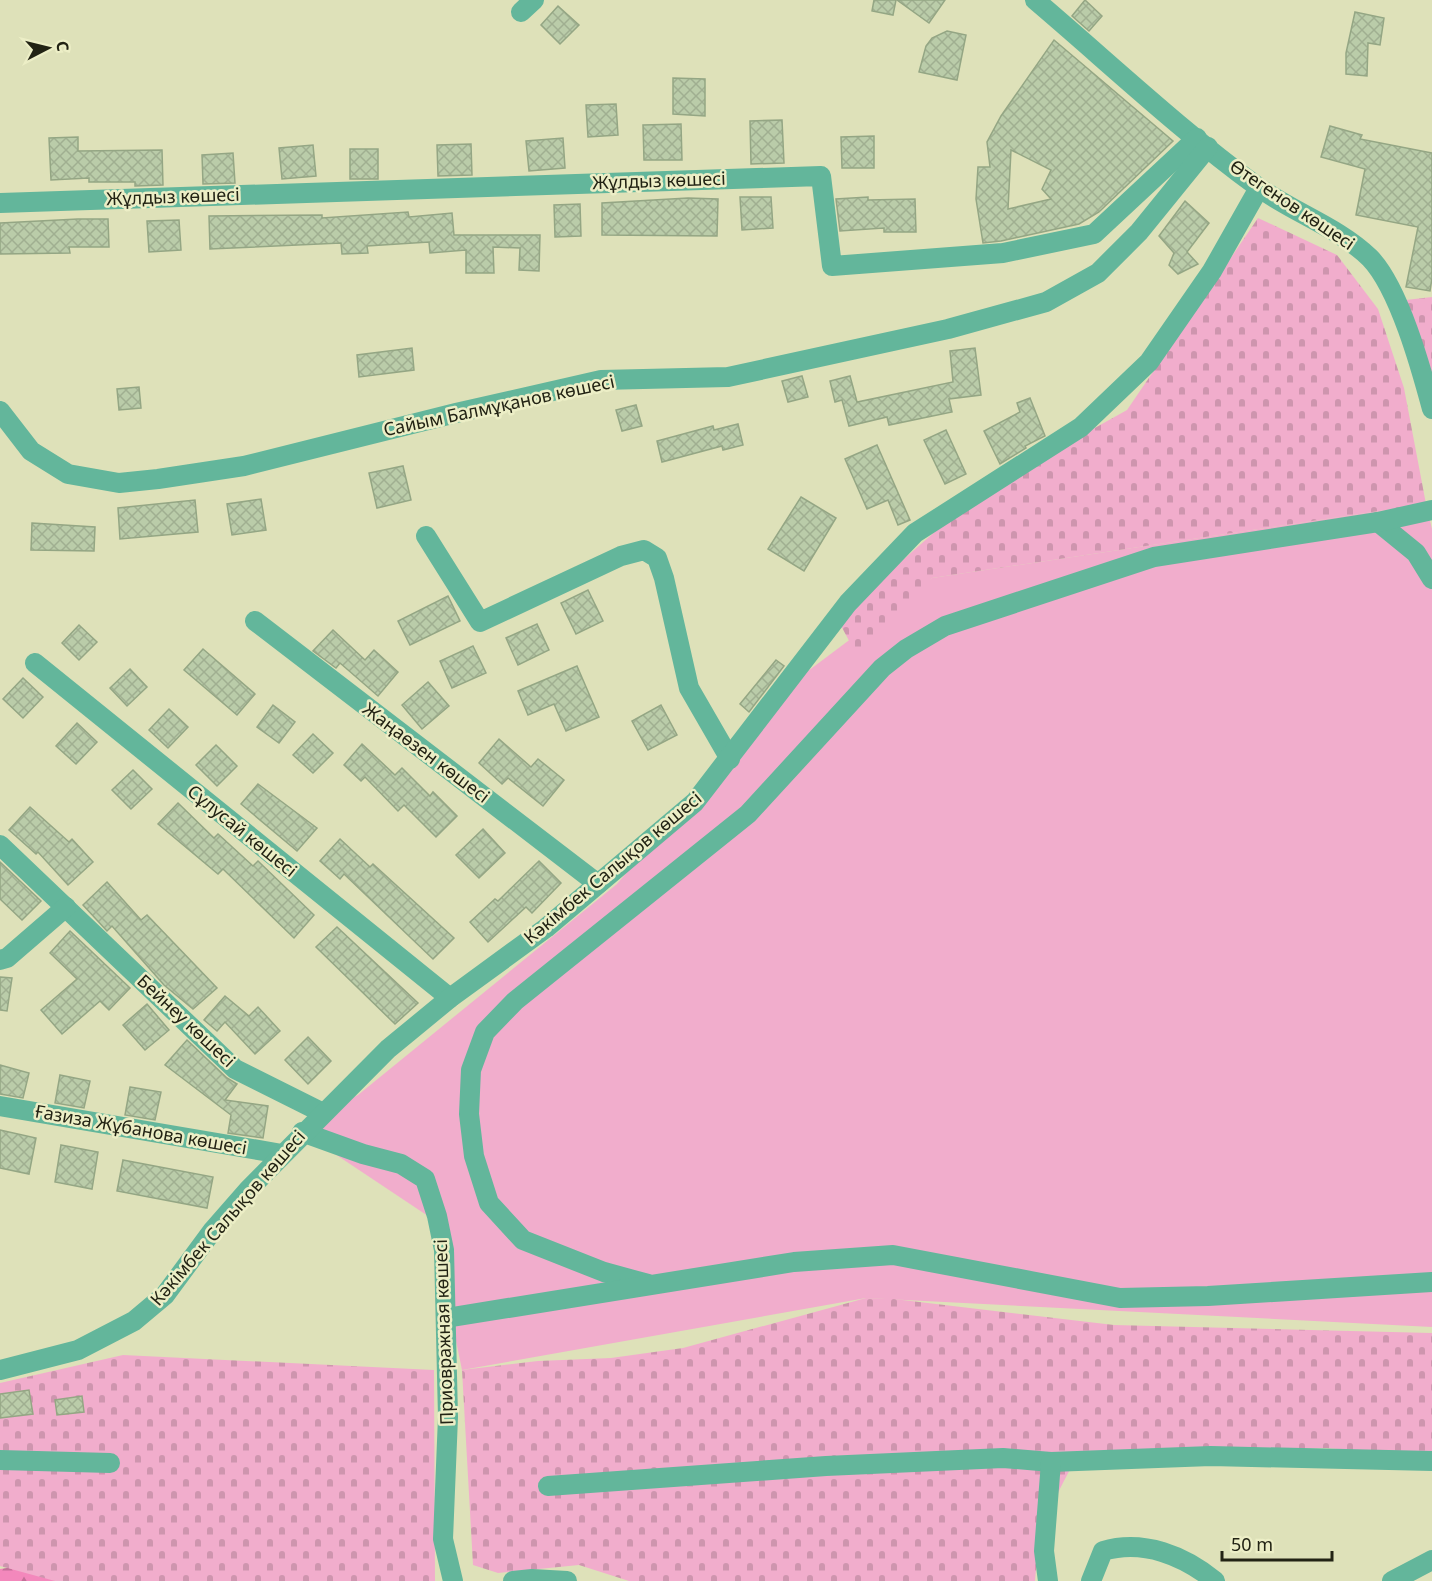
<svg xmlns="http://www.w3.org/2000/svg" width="1432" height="1581" viewBox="0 0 1432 1581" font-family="'Noto Sans',sans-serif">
	<defs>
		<pattern id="forest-firs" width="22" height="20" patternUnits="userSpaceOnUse" patternTransform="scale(1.5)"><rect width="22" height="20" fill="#f388bc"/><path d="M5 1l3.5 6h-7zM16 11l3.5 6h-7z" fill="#c46f98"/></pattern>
		<pattern id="cemetery-stones" width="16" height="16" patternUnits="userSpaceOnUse" patternTransform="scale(1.5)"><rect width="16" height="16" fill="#f1adcc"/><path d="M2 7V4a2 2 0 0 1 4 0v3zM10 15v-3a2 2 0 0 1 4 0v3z" fill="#ce95ae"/></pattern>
		<pattern id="building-cross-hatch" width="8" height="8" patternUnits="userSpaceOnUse" patternTransform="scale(1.5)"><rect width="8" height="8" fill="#bacca9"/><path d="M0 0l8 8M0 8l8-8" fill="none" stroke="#a0af91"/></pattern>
	</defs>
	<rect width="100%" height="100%" fill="#dee1b9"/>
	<!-- green -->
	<path fill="#f1adcc" d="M1426,504l6,25v798l-566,-29 -404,72 -31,-152 -129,-86 21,-19 35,-18 259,-211 163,-192 152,-114z"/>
	<!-- forest -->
	<path fill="url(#forest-firs)" d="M54,1561l29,20h-83v-12z"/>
	<!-- cemetery -->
	<g fill="url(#cemetery-stones)">
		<path d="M1258,218l79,37 41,54 26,79 22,116 -494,74 -76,76 -19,-36 143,-126 147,-82z"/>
		<path d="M1432,297v123l-35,-119z"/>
		<path d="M866,1298l28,1 220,26 318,8v123l-106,-8 -134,4 -120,14c-21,37 -34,73 -37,115h-406l-50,-16 -81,8 -25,-8 -11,-195 76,-9 73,-3 72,-10z"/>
		<path d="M123,1355l311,15 1,211h-380l-55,-15v-183z"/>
	</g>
	<!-- building -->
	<g fill="url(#building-cross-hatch)" stroke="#94a684" stroke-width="1.5" fill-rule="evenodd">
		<path d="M874,0h22l-3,15 -21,-4z"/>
		<path d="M897,0h48l-16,23z"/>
		<path d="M1085,0l17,16 -13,15 -17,-15z"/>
		<path d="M558,6l21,19 -19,19 -19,-19z"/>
		<path d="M1355,12l29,6 -4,27 -12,-2 -1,33 -21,-2v-21z"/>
		<path d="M947,31l19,4 -9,45 -38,-8 7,-26 6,-8z"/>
		<path d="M1054,40l119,101 -74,71 -20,12 -78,17 -18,2 -7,-44 2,-32h12l-3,-25 14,-26zM1011,150l40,20 -9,19 9,10 -43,10z"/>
		<path d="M673,78l32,1v37l-32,-2z"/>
		<path d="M616,104l2,31 -30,2 -2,-32z"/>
		<path d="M782,120l2,43 -33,1 -1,-43z"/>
		<path d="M681,124l1,36h-38l-1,-35z"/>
		<path d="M1330,126l32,9 -2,4 72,14v125l-2,13 -24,-4 12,-60 -62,-12 9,-46 -44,-12z"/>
		<path d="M874,136v32h-32l-1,-31z"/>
		<path d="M78,137v14l84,-1 1,35 -28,1v-4h-46v-4l-38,2 -2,-42z"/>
		<path d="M563,138l2,30 -36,3 -3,-30z"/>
		<path d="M471,144l1,31 -34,1 -1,-31z"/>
		<path d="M313,145l3,31 -34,3 -3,-31z"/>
		<rect x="350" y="149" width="28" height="30"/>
		<path d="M233,153l2,30 -32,1 -1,-29z"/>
		<path d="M740,197h31l2,31 -31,2z"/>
		<path d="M868,197v3l47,-1 1,33h-32v-4l-44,3 -4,-32z"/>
		<path d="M688,198l30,1 -1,37 -115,-1v-32z"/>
		<path d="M1185,201l24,22 -22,29 11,12 -20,10 -9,-9 5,-12 -15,-17z"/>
		<path d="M580,204l1,32 -26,1 -1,-32z"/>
		<path d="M408,212l1,5 43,-4 2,22h86l-1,36 -20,-1 1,-22 -27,-1 1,26h-28v-23l-36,3 -1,-11 -62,4 1,7 -26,1 -1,-11 -131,6 -1,-33 113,-1v3z"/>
		<path d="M78,219h30l1,28h-40l1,6 -70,1v-31z"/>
		<path d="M179,220l2,30 -32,2 -2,-31z"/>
		<path d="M412,348l2,22 -55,7 -2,-22z"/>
		<path d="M975,348l6,47 -32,4 3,13 -63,13 -2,-8 -38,9 -7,-26 -7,2 -5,-21 20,-5 7,26 96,-20 -3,-31z"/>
		<path d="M802,376l6,21 -20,5 -6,-21z"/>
		<path d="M139,387l2,21 -22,2 -2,-21z"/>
		<path d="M1030,398l15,38 -20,10 1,2 -26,16 -16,-33 36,-19 -3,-9z"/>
		<path d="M636,405l6,21 -20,5 -6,-21z"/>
		<path d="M738,424l5,21 -20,5 -1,-4 -60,16 -5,-21 56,-15 1,4z"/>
		<path d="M946,430l20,44 -21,10 -21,-44z"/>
		<path d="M877,445l33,75 -12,5 -10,-25 -21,9 -22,-50z"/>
		<path d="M403,466l8,34 -34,8 -8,-35z"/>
		<path d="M801,497l35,21 -32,53 -36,-22z"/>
		<path d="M261,499l5,31 -34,5 -5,-31z"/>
		<path d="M195,500l3,32 -78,7 -2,-31z"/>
		<path d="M32,523l63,4 -1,24 -63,-1z"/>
		<path d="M588,590l15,31 -27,13 -15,-31z"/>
		<path d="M448,596l12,25 -50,24 -12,-24z"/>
		<path d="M537,624l12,26 -31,15 -12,-27z"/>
		<path d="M79,625l18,17 -18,18 -17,-17z"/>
		<path d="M333,630l32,30 9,-10 24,22 -20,24 -38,-33 -4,5 -23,-17z"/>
		<path d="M473,646l13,27 -34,15 -12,-27z"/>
		<path d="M203,649l52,45 -18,21 -53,-45z"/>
		<path d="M776,660l8,6 -35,46 -9,-8z"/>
		<path d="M577,666l22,51 -33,14 -12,-27 -26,11 -10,-24z"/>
		<path d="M130,669l17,18 -20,19 -17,-18z"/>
		<path d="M23,678l20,19 -20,21 -20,-19z"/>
		<path d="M428,682l21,24 -27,23 -20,-24z"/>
		<path d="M273,705l22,17 -16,21 -22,-16z"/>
		<path d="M661,705l16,30 -29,15 -16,-29z"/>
		<path d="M169,709l19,18 -20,21 -19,-18z"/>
		<path d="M77,723l20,19 -21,22 -20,-18z"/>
		<path d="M313,734l20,19 -20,20 -20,-18z"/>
		<path d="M499,739l32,28 7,-8 26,21 -21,26 -35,-28 -6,6 -23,-21z"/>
		<path d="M362,744l33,31 7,-7 28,28 3,-4 24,24 -21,21 -32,-32 -6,6 -33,-34 -4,4 -17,-16z"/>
		<path d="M216,745l21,21 -20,20 -21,-21z"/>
		<path d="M133,770l19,19 -21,20 -19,-19z"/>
		<path d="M258,784l59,44 -20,23 -56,-47z"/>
		<path d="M178,803l36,35 4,-4 35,32 5,-5 56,54 -20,23 -71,-69 -5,5 -60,-50z"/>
		<path d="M30,807l39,35 3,-3 21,23 -25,23 -30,-33 -2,2 -27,-24z"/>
		<path d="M483,829l22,24 -26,25 -23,-23z"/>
		<path d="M340,839l30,28 3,-3 81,74 -21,21 -89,-85 -4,5 -20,-18z"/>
		<path d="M539,861l22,22 -29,30 -6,-6 -38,35 -18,-20 25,-23 3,2z"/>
		<path d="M0,862l41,39 -19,19 -22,-21z"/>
		<path d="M107,882l34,38 6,-5 70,73 -24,21 -29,-24 -52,-59 -5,5 -24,-26z"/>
		<path d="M337,927l81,76 -23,21 -79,-77z"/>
		<path d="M70,931l60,57 -21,22 -9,-9 -38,33 -21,-24 36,-31 -27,-26z"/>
		<path d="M0,977l12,1 -5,33 -7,-1z"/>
		<path d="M225,996l24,20 9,-9 22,24 -25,23 -30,-32 -8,9 -13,-11z"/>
		<path d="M147,1004l22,26 -24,20 -22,-25z"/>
		<path d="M308,1037l23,24 -23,23 -23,-24z"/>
		<path d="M187,1040l40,38 10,6 -12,16 43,6 -5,32 -35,-5 3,-18 -66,-50z"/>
		<path d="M0,1065l29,8 -6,25 -23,-4z"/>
		<path d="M60,1075l30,6 -6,27 -29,-5z"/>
		<path d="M130,1087l31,5 -6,28 -30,-5z"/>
		<path d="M0,1130l36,8 -7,36 -29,-6z"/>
		<path d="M61,1145l37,7 -6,37 -37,-7z"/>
		<path d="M123,1160l90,17 -6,31 -90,-17z"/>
		<path d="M29,1390l4,24 -33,4v-24z"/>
		<path d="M82,1396l2,16 -27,3 -2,-15z"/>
	</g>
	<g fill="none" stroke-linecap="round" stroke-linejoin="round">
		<!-- minor -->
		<g stroke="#63b69b" stroke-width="20">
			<path d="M1035,0c73,62 146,131 223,187 36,26 80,40 112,71 29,30 51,110 62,151"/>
			<path d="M521,12l13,-12"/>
			<path d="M0,203l821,-27 11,90 171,-13 91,-19 103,-96"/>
			<path d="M0,411l31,40 37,23 51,9 39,-4 86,-13 212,-53 145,-33 127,-3 220,-48 98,-27 52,-29 41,-41 69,-85"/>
			<path d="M1378,522l38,31 16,26"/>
			<path d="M426,536l54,86 141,-66 23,-6 13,8 7,20 25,110 41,71"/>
			<path d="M255,621l343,263"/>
			<path d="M35,663l415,335"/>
			<path d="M0,845l235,224 88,44"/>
			<path d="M0,960l7,-2 59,-51"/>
			<path d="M0,1106l282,48"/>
			<path d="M302,1132l61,22 38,10 24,15 12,37 7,34 4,167 -5,122 10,42"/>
			<path d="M648,1284l-44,-12 -81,-32 -34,-37 -15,-47 -5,-42 2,-44 14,-38 30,-31 233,-187 134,-146 24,-19 39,-23 209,-69 224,-35 54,-12"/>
			<path d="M446,1318l348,-56 99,-7 227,43 88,-2 224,-14"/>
			<path d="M0,1370l78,-20 56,-29 31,-26 48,-65 35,-40 140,-141 62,-51 96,-70 149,-126 153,-199 67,-70 166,-106 68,-65 63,-91 47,-83"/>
			<path d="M0,1460l110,3"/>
			<path d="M548,1486l278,-20 177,-8 48,4 160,-6 221,5"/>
			<path d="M513,1581l19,-2 35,2"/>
			<path d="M1048,1581l-4,-30 7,-89"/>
			<path d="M1091,1581l12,-30c41,-12 81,5 112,30"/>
			<path d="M1392,1581l40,-21"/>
		</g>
	</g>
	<g text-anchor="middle" stroke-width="5" stroke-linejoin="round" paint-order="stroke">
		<!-- street labels -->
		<g font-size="18" fill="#222314" stroke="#eceec6">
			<text transform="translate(659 181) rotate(-2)" y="6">Жұлдыз көшесі</text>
			<text transform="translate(173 197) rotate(-2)" y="6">Жұлдыз көшесі</text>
			<text transform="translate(1292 205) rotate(34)" y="6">Өтегенов көшесі</text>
			<text transform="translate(499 406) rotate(-12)" y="6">Сайым Балмұқанов көшесі</text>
			<text transform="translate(426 753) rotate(37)" y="6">Жаңаөзен көшесі</text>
			<text transform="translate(242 831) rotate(39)" y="6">Сұлусай көшесі</text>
			<text transform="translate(613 868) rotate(-40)" y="6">Кәкімбек Салықов көшесі</text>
			<text transform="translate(186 1021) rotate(43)" y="6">Бейнеу көшесі</text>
			<text transform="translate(141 1130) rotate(10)" y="6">Ғазиза Жұбанова көшесі</text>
			<text transform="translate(228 1218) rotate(-49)" y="6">Кәкімбек Салықов көшесі</text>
			<text transform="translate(444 1332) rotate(-92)" y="6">Приовражная көшесі</text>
		</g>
	</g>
	<!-- north arrow -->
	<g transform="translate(48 48) rotate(83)" stroke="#eceec6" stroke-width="4.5" paint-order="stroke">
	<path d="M0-4.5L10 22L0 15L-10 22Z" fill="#222314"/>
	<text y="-9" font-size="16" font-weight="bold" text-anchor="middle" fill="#222314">С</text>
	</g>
	<!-- scale -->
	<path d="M1222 1551v9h110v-9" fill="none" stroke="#222314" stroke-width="3"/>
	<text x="1231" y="1551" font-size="18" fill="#222314" stroke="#eceec6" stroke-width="4.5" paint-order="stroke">50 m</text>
</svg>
